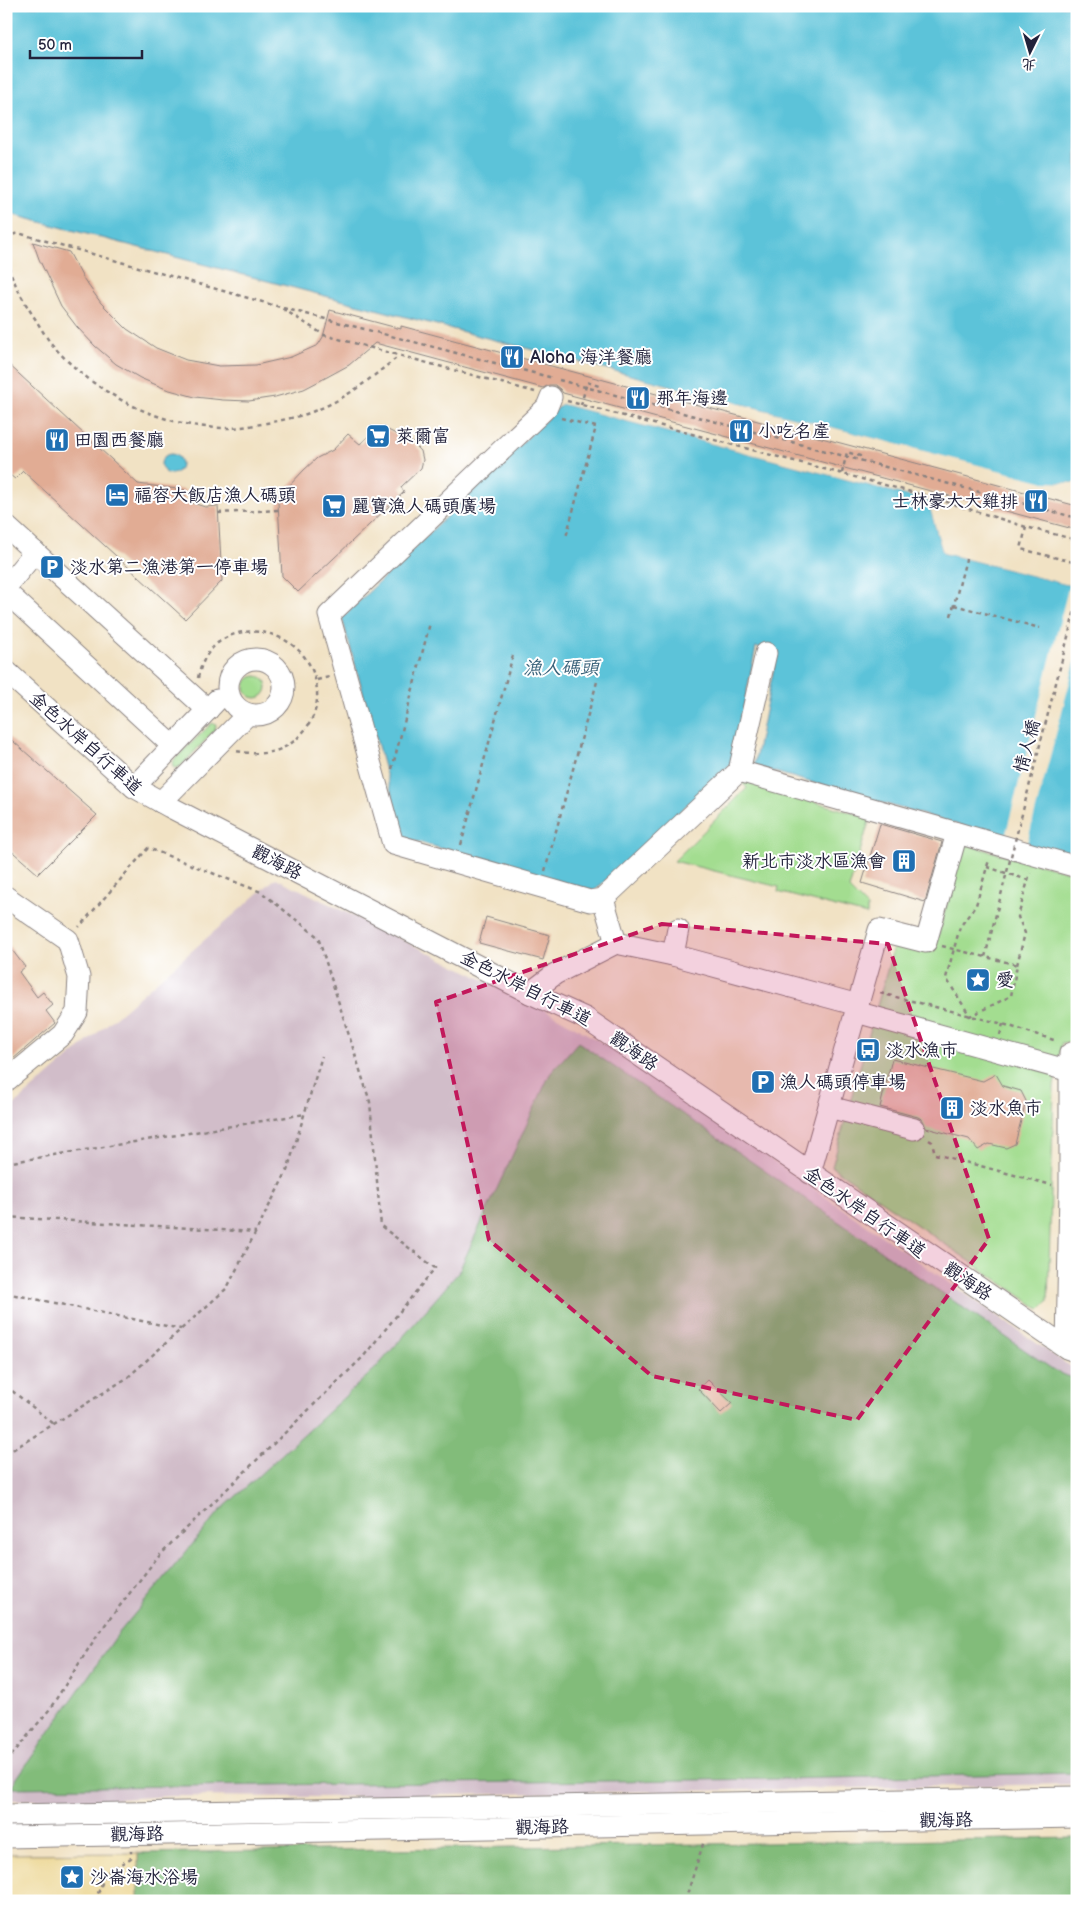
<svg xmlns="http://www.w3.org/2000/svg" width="1083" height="1907" viewBox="0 0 1083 1907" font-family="'Balsamiq Sans','LXGW WenKai TC',sans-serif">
	<rect width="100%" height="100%" fill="#fff"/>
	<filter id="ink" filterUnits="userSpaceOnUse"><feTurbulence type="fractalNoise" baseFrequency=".02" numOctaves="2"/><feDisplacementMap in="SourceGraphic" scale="10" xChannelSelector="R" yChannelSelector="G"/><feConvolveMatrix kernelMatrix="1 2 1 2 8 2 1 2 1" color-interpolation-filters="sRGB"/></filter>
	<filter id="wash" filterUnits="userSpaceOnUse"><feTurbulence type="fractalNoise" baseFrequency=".0096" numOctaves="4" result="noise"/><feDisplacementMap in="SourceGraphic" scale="20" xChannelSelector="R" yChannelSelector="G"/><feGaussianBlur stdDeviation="1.12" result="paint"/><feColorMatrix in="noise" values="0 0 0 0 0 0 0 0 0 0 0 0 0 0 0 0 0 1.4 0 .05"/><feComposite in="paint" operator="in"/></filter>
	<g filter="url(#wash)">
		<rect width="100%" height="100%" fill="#f1e2c4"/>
		<!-- industrial -->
		<path fill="#d1bdc9" d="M276,878l260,127 67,38 465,322 9,4v415l-758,13 -149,-1 -84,5 -80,-1v-688z"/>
		<!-- green -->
		<g fill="#a3dd90" stroke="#628066">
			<circle cx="256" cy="687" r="11"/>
			<path d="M212,723l4,2 -1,5 -35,37 -6,1 -2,-2 1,-5z"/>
			<path d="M739,779l131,39 -21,71 18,18v8l-89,-23 1,-5 -105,-26 73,-73z"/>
			<path d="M963,844l114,30v168l-16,2 -7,43 -6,215 -8,7 -208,-142 63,-225 39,10z"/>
		</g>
		<!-- forest -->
		<g fill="#82bc7a" stroke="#526f5a">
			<path d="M578,1042l477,329 22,9v393l-298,6 -769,9 108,-154 102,-123 157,-144 81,-94 92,-199z"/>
			<path d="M1077,1838v63h-939v-48z"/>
		</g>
		<!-- sand -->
		<path fill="#eeda9e" stroke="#887e6c" d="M138,1853v48h-132v-47z"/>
		<!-- water -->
		<g fill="#5cc3d9" stroke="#3f728a">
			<path d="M6,6h1071v477h-32l-1039,-270z"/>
			<path d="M562,404l366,97 15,52 134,34v272l-323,-93 23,-114 -21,-5 -24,116 -138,128 -190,-53 -62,-220z"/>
			<circle cx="171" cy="464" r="10"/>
		</g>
		<!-- pier -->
		<g fill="#f1e2c4">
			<path d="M554,356l491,126 32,1v2h-32l-491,-126z"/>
			<path d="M561,402l368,97 16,52 132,34v70l-51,192 -22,-6 65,-256 -126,-32 -15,-52 -366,-97z"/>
		</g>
		<g id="blocks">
			<!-- building -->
			<g fill="#e1ac94">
				<path d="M33,242l36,10 14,26 18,25 26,26 29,19 30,12 33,6 37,-1 35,-8 27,-12 5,-8 7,-27 71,19v-3l676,180v24l-514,-137 -3,-4 -5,-4h-6l-6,3 -168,-45 -26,22 -22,12 -23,12 -29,8 -26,4 -26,-1 -28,-3 -29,-8 -26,-11 -24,-14 -21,-18 -18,-19 -16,-21 -22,-47z"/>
				<path d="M6,362l132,122 47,6 -1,10 21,7 13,-1 4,75 -37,38 -162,-148 -8,8 -9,-7z"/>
				<path d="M380,426l22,11 3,-2 16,16 2,9 -2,8 -20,19 3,5 -106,100 -16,-16 -4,-74 10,-15 16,-17 13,-12 16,-8 15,-16 12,10z"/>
				<path d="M6,735l91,80 -59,59 -32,-28z"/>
				<path d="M880,824l62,18 -17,60 -63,-19z"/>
				<path d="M486,917l64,18 -7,25 -64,-17z"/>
				<path d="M6,942l19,25 -6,5 18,25 6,-5 10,13 -7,6 9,12 -49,42z"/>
				<path d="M892,1059l91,22 13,-7 7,12 18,5 5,10 -11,43 -9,4 -17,-4 -11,6 -9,-11 -43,-11 -3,-8 -5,-3 -38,-10z"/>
				<path d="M708,1380l24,23 -11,10 -23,-24z"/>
			</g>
		</g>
	</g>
	<g filter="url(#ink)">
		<use href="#blocks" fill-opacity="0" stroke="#8a8280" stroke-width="1"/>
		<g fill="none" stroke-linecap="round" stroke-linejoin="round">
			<defs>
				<g id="minor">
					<path d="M551,397l-4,10 -218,208 64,229 197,57 13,-2 136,-128 27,-118"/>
					<path d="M6,526l202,184"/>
					<path d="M6,587l29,-35"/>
					<path d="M6,592l167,154"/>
					<circle cx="256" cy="687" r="28"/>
					<path d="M6,671l128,116 36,20 360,186 55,25 438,300 44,30 10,4"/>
					<path d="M739,771l338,96"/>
					<path d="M134,787l83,-87"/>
					<path d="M161,802l87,-88"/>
					<path d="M6,897l62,43 11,37 -2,35 -14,22 -57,47"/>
					<path d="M603,899l13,44"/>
					<path d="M673,955l5,-26"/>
					<path d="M530,993l25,-19 61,-31 57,12 185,50"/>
					<path d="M856,1012l214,59"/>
					<path d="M829,1107l85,22"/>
					<path d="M810,1173l69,-243 47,12 31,-109"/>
					<path d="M1067,1348l3,-159v-135l7,-3"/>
					<path d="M6,1815l1071,-18"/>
					<path d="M6,1837l1071,-20"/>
				</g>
			</defs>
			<!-- minor casing -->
			<use href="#minor" stroke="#8a8280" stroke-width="23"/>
			<!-- path -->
			<g stroke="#8a8280" stroke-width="2.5" stroke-dasharray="4 4" stroke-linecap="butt">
				<path d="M6,237l12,-4 262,74 44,28 211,57"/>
				<path d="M6,259c6,21 17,42 30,61 4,7 9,15 14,22 41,50 110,86 175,86 18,0 35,-4 53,-7 12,-3 25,-5 36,-10 33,-12 58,-34 85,-55"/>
				<path d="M283,308l270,70"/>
				<path d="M559,380l518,138"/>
				<path d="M567,401l367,97 92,29 51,13"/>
				<path d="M581,405l6,-23 12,4 -1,4"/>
				<path d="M561,418l35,9 -30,110"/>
				<path d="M842,473l5,-21 13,4 -1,4"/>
				<path d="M218,513l61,-3"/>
				<path d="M1026,527l-5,22 56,14"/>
				<path d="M954,605l86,23"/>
				<path d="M951,616l15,-57"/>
				<path d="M198,678c14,-73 116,-54 119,14 1,15 -4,28 -13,39 -19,23 -41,25 -68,20"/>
				<path d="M317,680l12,-3"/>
				<path d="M392,769l38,-146"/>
				<path d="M461,845l52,-190"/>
				<path d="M987,867l41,13"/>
				<path d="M545,871l53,-193"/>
				<path d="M942,946c25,7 50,12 75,19l-6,31 -41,20 -24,-38 14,-51 16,-22 13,-45"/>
				<path d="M985,957l16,-62"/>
				<path d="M1017,965l8,-32 -7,-16 12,-44"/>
				<path d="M880,993l123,31 54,17"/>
				<path d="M1000,1035l3,-11"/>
				<path d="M929,1140l3,2 3,12 117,31"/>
				<path d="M6,1163l299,-49"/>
				<path d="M6,1217l250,15"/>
				<path d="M6,1293l175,36"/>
				<path d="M6,1386l48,38"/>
				<path d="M6,1454l121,-76 100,-90 60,-117 35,-115"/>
				<path d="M6,1762l43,-52 49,-76 62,-80 203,-197 72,-89 -54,-42 -11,-124 -52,-165 -57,-45 -113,-44 -69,79"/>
				<path d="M95,1901l11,-28 25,-15v-7"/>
				<path d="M685,1901l19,-60"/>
			</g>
			<!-- minor -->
			<use href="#minor" stroke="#fff" stroke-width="21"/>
			<!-- path-bridge -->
			<path stroke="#8a8280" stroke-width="2.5" stroke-dasharray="4 4" stroke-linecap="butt" d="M1001,895l76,-293"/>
		</g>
	</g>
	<!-- marked area -->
	<path fill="#c2185b" fill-opacity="0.2" stroke="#c2185b" stroke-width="4" stroke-dasharray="10 6" stroke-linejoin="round" d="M662,924l226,20 101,295 -132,181 -205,-44 -163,-136 -53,-238z"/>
	<!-- icons -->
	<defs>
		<symbol id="restaurant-square" viewBox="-11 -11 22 22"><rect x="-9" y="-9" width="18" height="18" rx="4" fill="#1f6fb2" stroke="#fff"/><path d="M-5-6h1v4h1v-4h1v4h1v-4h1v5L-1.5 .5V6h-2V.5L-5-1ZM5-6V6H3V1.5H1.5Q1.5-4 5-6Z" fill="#fff"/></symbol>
		<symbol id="supermarket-square" viewBox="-11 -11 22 22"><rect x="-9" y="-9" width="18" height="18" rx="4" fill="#1f6fb2" stroke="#fff"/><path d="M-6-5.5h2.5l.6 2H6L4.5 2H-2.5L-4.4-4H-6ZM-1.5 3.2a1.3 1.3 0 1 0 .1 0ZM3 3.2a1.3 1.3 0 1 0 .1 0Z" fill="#fff"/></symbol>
		<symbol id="hotel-square" viewBox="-11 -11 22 22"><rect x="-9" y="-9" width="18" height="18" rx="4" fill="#1f6fb2" stroke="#fff"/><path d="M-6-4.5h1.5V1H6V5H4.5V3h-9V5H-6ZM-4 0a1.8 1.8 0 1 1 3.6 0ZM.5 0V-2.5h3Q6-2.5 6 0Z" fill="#fff"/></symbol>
		<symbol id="parking-square" viewBox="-11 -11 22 22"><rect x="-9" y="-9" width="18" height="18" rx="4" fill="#1f6fb2" stroke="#fff"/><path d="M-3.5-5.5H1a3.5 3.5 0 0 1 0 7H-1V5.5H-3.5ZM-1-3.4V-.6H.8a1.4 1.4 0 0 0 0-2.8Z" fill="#fff"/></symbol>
		<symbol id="building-square" viewBox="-11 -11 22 22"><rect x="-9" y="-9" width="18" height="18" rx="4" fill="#1f6fb2" stroke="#fff"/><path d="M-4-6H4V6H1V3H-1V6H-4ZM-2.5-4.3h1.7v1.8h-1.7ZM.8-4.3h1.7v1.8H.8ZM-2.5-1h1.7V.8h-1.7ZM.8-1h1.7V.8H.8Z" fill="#fff"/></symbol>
		<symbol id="sight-square" viewBox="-11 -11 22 22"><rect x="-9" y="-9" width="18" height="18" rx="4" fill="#1f6fb2" stroke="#fff"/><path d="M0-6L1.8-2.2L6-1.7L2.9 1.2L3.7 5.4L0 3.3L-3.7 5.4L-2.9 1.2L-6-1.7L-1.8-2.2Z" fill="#fff"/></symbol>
		<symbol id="bus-square" viewBox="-11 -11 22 22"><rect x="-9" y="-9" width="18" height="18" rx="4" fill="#1f6fb2" stroke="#fff"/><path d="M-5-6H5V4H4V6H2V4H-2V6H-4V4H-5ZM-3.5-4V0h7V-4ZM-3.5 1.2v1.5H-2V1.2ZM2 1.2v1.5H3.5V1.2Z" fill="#fff"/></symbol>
	</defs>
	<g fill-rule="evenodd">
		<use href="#restaurant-square" x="498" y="343" width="28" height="28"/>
		<use href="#restaurant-square" x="624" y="384" width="28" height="28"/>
		<use href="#restaurant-square" x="727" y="417" width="28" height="28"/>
		<use href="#supermarket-square" x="364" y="422" width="28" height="28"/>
		<use href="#restaurant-square" x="43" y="426" width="28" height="28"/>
		<use href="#hotel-square" x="103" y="481" width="28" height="28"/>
		<use href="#restaurant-square" x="1022" y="487" width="28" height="28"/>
		<use href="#supermarket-square" x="320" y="492" width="28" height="28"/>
		<use href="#parking-square" x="38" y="553" width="28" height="28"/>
		<use href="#building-square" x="890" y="847" width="28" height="28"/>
		<use href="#sight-square" x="964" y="966" width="28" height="28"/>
		<use href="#bus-square" x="854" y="1036" width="28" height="28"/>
		<use href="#parking-square" x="749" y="1068" width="28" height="28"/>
		<use href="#building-square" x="938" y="1094" width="28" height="28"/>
		<use href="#sight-square" x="58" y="1863" width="28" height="28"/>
	</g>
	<g text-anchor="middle" stroke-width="4" stroke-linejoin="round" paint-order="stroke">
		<!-- poi labels -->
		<g font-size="18" fill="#22223b" stroke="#fff" text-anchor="start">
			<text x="530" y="363">Aloha 海洋餐廳</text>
			<text x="656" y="404">那年海邊</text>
			<text x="758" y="437">小吃名產</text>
			<text x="396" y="442">萊爾富</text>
			<text x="74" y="446">田園西餐廳</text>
			<text x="134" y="501">福容大飯店漁人碼頭</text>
			<text x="1018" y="507" text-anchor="end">士林豪大大雞排</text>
			<text x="352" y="512">麗寶漁人碼頭廣場</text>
			<text x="70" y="573">淡水第二漁港第一停車場</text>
			<text x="886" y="867" text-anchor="end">新北市淡水區漁會</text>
			<text x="996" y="986">愛</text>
			<text x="886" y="1056">淡水漁市</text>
			<text x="780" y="1088">漁人碼頭停車場</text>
			<text x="970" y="1114">淡水魚市</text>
			<text x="90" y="1883">沙崙海水浴場</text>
		</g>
		<!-- street labels -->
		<g font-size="18" fill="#22223b" stroke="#fff">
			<text transform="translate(86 743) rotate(42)" y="6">金色水岸自行車道</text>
			<text transform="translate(1027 746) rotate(-75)" y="6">情人橋</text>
			<text transform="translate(277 862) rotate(27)" y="6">觀海路</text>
			<text transform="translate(526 988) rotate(27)" y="6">金色水岸自行車道</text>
			<text transform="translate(634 1051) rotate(35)" y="6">觀海路</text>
			<text transform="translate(865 1212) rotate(35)" y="6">金色水岸自行車道</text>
			<text transform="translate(968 1281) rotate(34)" y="6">觀海路</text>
			<text transform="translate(946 1820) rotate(-1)" y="6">觀海路</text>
			<text transform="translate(542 1827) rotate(-1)" y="6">觀海路</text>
			<text transform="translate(137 1834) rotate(-1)" y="6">觀海路</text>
		</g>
		<!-- water labels -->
		<g font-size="19" font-style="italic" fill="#39627a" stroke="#fff">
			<text x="561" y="674">漁人碼頭</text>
		</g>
	</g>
	<!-- margin -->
	<rect width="1083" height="1907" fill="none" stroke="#fff" stroke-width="25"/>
	<!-- north arrow -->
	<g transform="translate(1030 52) rotate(185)" stroke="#ffffff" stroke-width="4" paint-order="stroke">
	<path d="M0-4L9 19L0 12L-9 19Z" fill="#22223b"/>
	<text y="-8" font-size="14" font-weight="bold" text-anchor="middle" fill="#22223b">北</text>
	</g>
	<!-- scale -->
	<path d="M30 50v8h112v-8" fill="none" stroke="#22223b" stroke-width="2.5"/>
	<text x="38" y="50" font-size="15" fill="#22223b" stroke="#ffffff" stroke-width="4" paint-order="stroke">50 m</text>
</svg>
